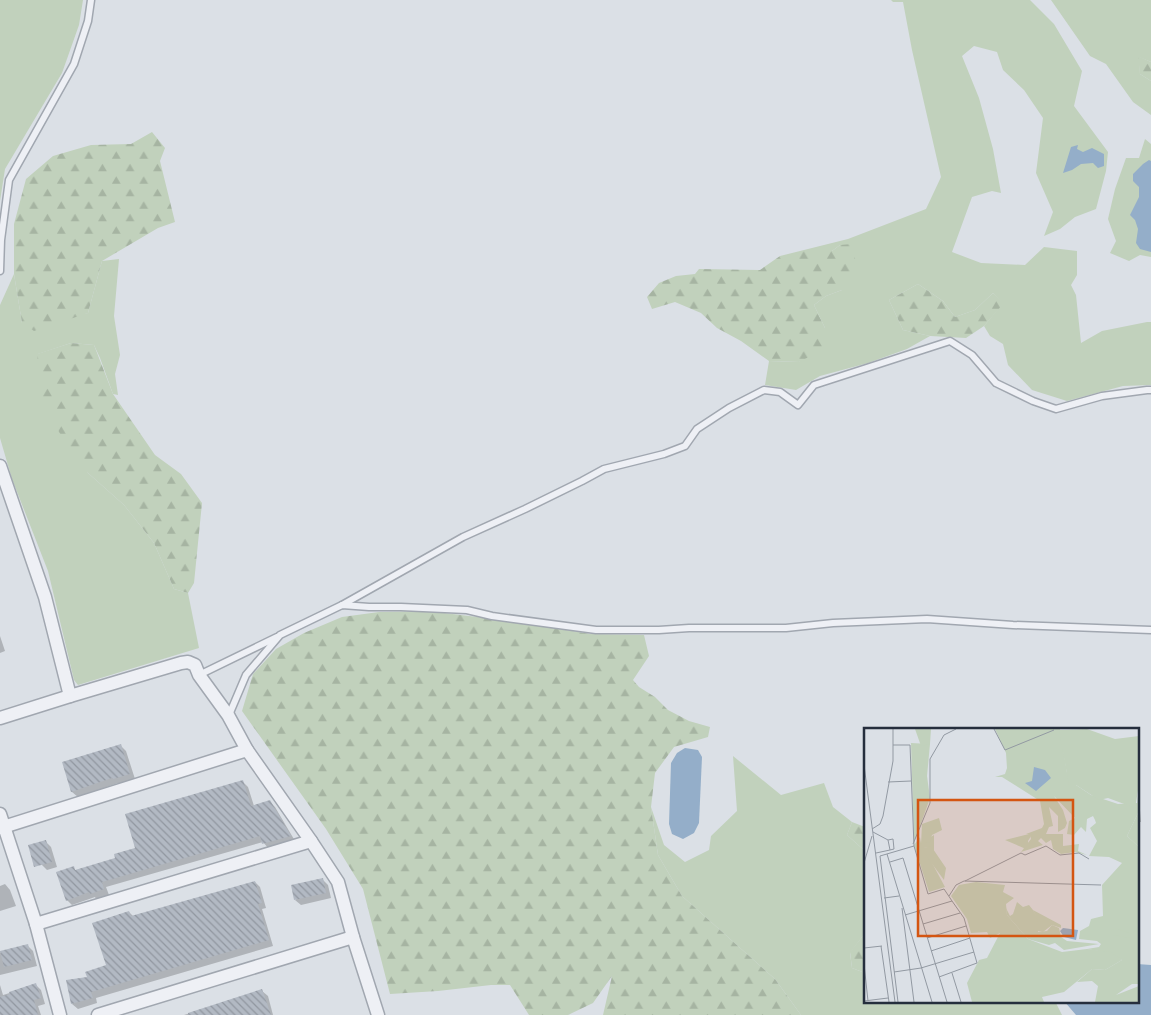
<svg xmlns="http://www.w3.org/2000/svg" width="1151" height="1015" viewBox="0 0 1151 1015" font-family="'Space Grotesk',sans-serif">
	<defs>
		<pattern id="forest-firs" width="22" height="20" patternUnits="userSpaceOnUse" patternTransform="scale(1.25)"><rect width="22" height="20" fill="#c1d1bc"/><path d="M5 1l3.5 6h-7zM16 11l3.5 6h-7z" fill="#a6b4a2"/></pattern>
		<pattern id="building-back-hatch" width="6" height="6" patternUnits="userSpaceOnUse" patternTransform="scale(1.25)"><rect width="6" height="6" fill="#b2b9c3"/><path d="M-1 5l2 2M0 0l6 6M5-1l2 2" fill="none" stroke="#9197a0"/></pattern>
	</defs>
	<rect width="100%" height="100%" fill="#dbe0e6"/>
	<!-- green -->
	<g fill="#c1d1bc">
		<path d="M0,0h83l-4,25 -17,48 -57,96 -5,32z"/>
		<path d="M891,0h139l24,24 28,47 -8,35 34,46 -2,19 -10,38 -21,8 -15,12 -16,7 9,-24 -17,-39 7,-55 -19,-28 -21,-20 -6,-18 -23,-6 -12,10 17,42 14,51 8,44 -9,-2 -20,6 -20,55 29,11 44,2 19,-18 33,4v24l-6,10 5,10 5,48 21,-12 45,-9h4v63l-28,1 -56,15 -35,-11 -24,-25 -5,-21 -13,-8 -6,-10 19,-23 -10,-10 -18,17 -20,7 -12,-16 -25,-17 -29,16 14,30 27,6 -23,13 -39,14 -48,13 -24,14 -31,-5 4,-24 30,1 26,-34 -11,-23 12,-9 16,-6 -2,-45 -8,6h-32l48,-12 78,-30 15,-32 -29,-127 -9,-48h-10z"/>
		<path d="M1051,0h100v62l-12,-5 1,17 11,7v34l-18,-13 -27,-38 -16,-8z"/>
		<path d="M1145,139l6,5v113l-11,-2 -11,6 -19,-8 6,-12 -8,-22 7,-30 11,-31h13z"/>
		<path d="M119,259l-5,57 6,39 -5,19 3,21 -5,-1 -13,-36 -6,-13 -23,-2 -33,11 50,119 36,32 30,38 20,46 14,4 11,55 -121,37 -4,-5 -26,-109 -36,-92 -12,-41v-133l14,-31 8,49 66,-10 14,-52z"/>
		<path d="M733,756l48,39 43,-12 9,24 19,15 -5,13 18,16v82l-15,20 2,15 13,5v28h190l7,14h-261l-26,-36 -93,-83 -24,-41 -7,-48 13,38 21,17 24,-12 2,-14 26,-25z"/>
	</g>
	<!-- forest -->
	<g fill="url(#forest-firs)">
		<path d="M1138,56l13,6v19l-11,-7z"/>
		<path d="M152,132l13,16 -5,13 15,61 -17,6 -56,33 -14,52 -54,18 -12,-8 -8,-49v-50l12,-45 27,-23 38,-11 40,-1z"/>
		<path d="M852,244l3,14 1,16 -14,16 -16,6 -12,9 11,23 3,19 -29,15 -30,-1 -28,-20 -24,-13 -16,-15 -26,-11 -23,7 -5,-12 12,-14 17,-7 19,-2 4,-5 61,1 20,-14 20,-5h32l8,-6z"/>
		<path d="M918,284l25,17 12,16 20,-7 18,-17 11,10 -20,23 -18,12 -36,-2 -27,-6 -14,-30z"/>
		<path d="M71,343l23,2 19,49 42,61 26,19 21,29 -8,80 -6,10 -14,-4 -20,-46 -30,-38 -36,-32 -29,-41 -19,-41 -3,-37z"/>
		<path d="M428,611l83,10 80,13 53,1 5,21 -16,24 6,7 16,10 13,13 21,11 21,6 -2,10 -34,10 -19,26 -4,34 7,48 24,41 93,83 26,36h-198l9,-39 -19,27 -25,12h-39l-19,-30h-19l-53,6 -48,3 -27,-105 -37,-60 -84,-118 11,-37 23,-25 28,-16 38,-16 37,-5z"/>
		<path d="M852,822l13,5v24l-18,-16z"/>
		<path d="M865,933v40l-13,-5 -2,-16z"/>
	</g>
	<!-- water -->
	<g fill="#94aec9">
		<path d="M1078,145l-1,4 6,3 9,-4 12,6v12l-6,2 -5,-5 -12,1 -9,6 -9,3 8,-26z"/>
		<path d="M1149,160l2,1v91l-11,-3 -4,-6 2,-14 -3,-9 -5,-5 9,-18v-10l-6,-6v-7l10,-10z"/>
		<path d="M685,748l13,2 4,7 -3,66 -5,10 -11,6 -11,-5 -3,-10 2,-61 6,-10z"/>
		<path d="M1137,964l14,1v50h-75l-12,-14h73z"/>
	</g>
	<!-- shadow -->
	<g fill="#0003">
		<path d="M0,636l5,15 -5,2z"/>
		<path d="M120,745l6,6 9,28 -16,5 -1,-1 -40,14 -6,-5 -9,-29z"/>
		<path d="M243,782l5,5 6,19 15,-5 6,6 20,34 -26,8 -6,-7 -157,45 3,8 -13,4 -1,-2 -23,8 -5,-5 6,-32 3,3 41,-12 19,-10z"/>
		<path d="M1137,796l2,2 2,24h-4z"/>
		<path d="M46,842l5,5 6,20 -10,3 -6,-6z"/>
		<path d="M322,879l6,6 3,13 -30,7 -6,-5z"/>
		<path d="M255,882l5,5 6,21 -4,1 11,37 -177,52 1,5 -19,6 -6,-5 16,-26 20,-12 21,-54 5,5z"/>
		<path d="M5,884l5,6 6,16 -16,5v-25z"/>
		<path d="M28,946l5,5 4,15 -37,9v-22z"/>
		<path d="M0,985l3,10 33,-10 5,5 4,14 -7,2 3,9h-41z"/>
		<path d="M262,991l6,5 5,19h-89z"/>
	</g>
	<!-- building -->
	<g fill="url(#building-back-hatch)">
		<path d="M121,744l9,30 -17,5 -1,-1 -41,14 -9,-30z"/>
		<path d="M243,780l8,26 19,-6 21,36 -29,8 -2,-8 -158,46 2,7 -14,5 -1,-2 -23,9 -10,-29 18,-6 1,4 40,-12 -1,-4 21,-6 -10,-34z"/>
		<path d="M46,840l6,22 -18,5 -6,-22z"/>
		<path d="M323,878l3,15 -32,7 -3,-15z"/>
		<path d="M255,881l7,22 -4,1 11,36 -178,52 2,6 -22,6 -5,-24 21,-3 -2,-5 21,-7 -14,-42 37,-12 2,5z"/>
		<path d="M28,944l4,16 -28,7 -4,-16z"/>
		<path d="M36,983l5,15 -7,2 4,15h-38v-18l10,-3 -1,-2z"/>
		<path d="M262,989l9,26h-83v-2z"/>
	</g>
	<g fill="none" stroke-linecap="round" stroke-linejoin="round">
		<defs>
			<g id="service">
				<path d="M0,271l1,-31 8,-60 65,-116 14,-43 3,-21"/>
				<path d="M342,605l121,-68 62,-28 57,-28 22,-12 60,-15 21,-8 12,-17 32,-21 35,-18 16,2 18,13 16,-20 136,-44 22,14 24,28 37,18 23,8 46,-13 45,-6h4"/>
				<path d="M199,675l78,-38"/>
				<path d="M229,715l17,-40 34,-40 62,-30 27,2h32l66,3 25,6 104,14h63l30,-2h97l47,-5 94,-4 86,6 138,5"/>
			</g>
			<g id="minor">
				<path d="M0,466l45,131 25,99 111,-33 7,-1 7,3 4,10 29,40 19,35"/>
				<path d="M0,718l70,-22"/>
				<path d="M0,814l36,110 24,91"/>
				<path d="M0,828l247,-78 64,91 27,41 15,55 25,78"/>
				<path d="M36,924l275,-83"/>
				<path d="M98,1015l255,-78"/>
			</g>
		</defs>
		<!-- service casing -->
		<use href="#service" stroke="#a1a7b0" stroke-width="9"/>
		<!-- minor casing -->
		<use href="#minor" stroke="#a1a7b0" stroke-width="15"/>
		<!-- service -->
		<use href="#service" stroke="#eef0f5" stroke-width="6"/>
		<!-- minor -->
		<use href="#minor" stroke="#eef0f5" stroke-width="12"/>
	</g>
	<!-- overview -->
	<g transform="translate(864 728)">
		<rect width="275" height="275" fill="#dbe0e6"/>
		<path d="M131,1h65l7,44 9,12 15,10 27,9 19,-1 2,-18v26l-12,25 12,11v137h-7l-16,11 23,-9v16h-44l3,-16 -6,-5 -15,1 15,-13 13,1 17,-10 -18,-8 -17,-3 12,-2 2,-3 -4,-3 -18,-2 1,-8 9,-5 2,-7 12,-3 -1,-31 20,-22 -13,-6 -20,-1 8,-15 -7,-13 6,-5 -1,-3 -2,-4 -6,3 -1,13 -5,-5 -7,8 -7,-1 2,-13 6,-3 -21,-22 9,14 4,13 -2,5 -7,4v-16l-9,-9 4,19 -4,1 -3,7h17v12l16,-2 -1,7 9,4 -12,-3 -14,2 -8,-5 -2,-9 -5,3 -5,-5 -3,3 5,4 -22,7 10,-13 -1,-5h-4l16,-6 2,-4 -4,-23 -38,-24h-7l10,-3 2,-6 -1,-15zM47,15l19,1 -3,32 3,22 -16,45zM70,107v18l-3,-6 -7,1 21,39 -16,5 -15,-47 6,-8 1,6zM153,174l6,5 6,-2 4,5 5,9v13l9,-1 5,-6 7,3 2,9 6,4 32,3 -35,6 -9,-7 -6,2 -21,-6 -21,-24 -1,-7 4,8 3,-2z" fill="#c1d1bc"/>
		<path d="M51,1h16l-1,15 -9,2zM223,1l28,10 24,-3v49l-4,23 -27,-10 -9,2 -23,-15h-7l-10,-55zM275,83v36l-12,-11zM75,90l3,12 -10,5 -2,7 -9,2 1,-20zM169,105l-5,8 1,6 -3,2 -21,-9zM67,118l15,22 -2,12 -20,-27v-5zM112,154l29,3 -2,7 11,6 -8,6 1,11 21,24 34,13 25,-3 24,3 11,8 -17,10 -13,-1 -28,23 -22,5 2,5h-72l-5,-19 12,-23 8,-2 13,-25 -10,5 -3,-6 -16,1 -4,-14 -16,-23 8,-11zM169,182l28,15v3l-9,-3 -9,7 -10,-2 5,-9zM275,198l-6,25 -3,-13 -17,-3 -2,-4 4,-3 17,6z" fill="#c1d1bc"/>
		<path d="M170,39l11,3 6,8 -15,13 -11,-8 7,-2zM199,200l15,2 -2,10 -12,-3 -4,-6z" fill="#94aec9"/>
		<path fill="none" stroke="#9299a2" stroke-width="1" d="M130,1l11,21 49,-20M29,17h17l4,101 14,48 16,-5 8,12M0,37l31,237M24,54l23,-1M8,101l8,-5 3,-8 10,-55v-32M9,104l15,8 2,10 -14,3M24,112l5,-1 1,10 -4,1M49,116l17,-41v-44l14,-24 12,-6M23,126l45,148M16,128l18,146M16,128l34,-10M26,134l13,-4 44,144M0,135l8,-27M101,153l56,-28 4,2 21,-9 14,9 19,-2 10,6M85,168l7,-11 8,-4 137,4M20,170l15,-2M38,180l12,94M41,187l47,-14 12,17 13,45 -38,14M59,196l37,-11M63,210l39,-12M17,218l8,56M0,220l18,-2M67,223l39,-13M0,236l4,37M30,244l27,-4 53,-16M88,245l9,29M0,273l24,-3"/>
		<path fill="#d45511" fill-opacity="0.15" stroke="#d45511" stroke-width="2.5" d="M54,72h155v136h-155z"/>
		<rect width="275" height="275" fill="none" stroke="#252e3d" stroke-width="2.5"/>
	</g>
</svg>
